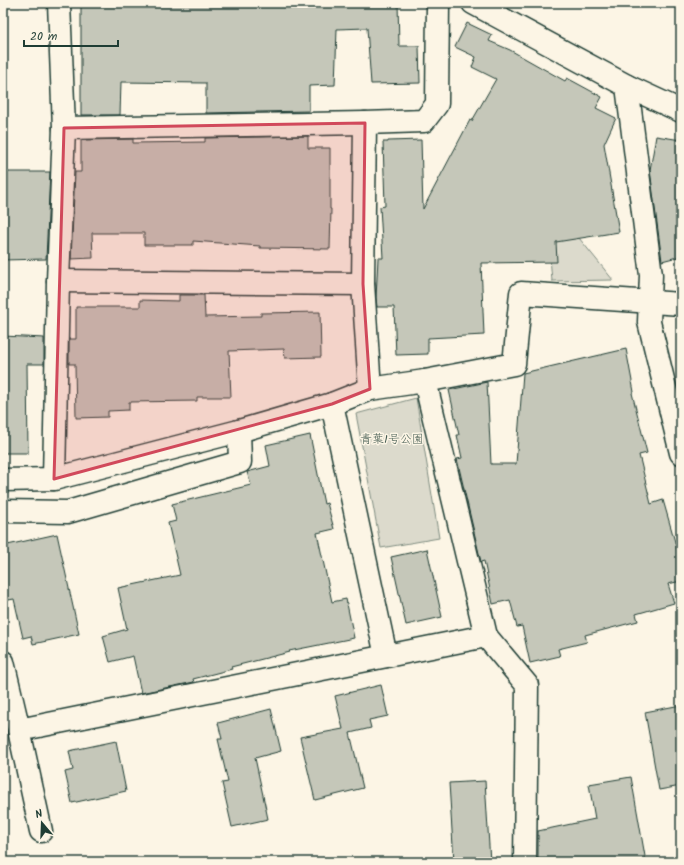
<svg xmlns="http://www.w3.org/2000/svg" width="684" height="865" viewBox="0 0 684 865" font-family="Kalam,'Klee One',sans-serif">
	<rect width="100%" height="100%" fill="#fcf5e5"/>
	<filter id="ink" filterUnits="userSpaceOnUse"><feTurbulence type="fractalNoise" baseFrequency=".025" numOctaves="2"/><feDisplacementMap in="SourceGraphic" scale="8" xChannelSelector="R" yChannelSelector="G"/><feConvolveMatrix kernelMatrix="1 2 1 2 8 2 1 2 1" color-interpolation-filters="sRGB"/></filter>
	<g filter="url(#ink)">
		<!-- green -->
		<g fill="#dcdacc" stroke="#7e8c80">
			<path d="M545,196l68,84 -61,1z"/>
			<path d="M416,398l23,140 -58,10 -25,-134z"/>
		</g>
		<!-- building -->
		<g fill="#c5c7b9" stroke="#1f3d34">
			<path d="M81,3h317l1,43h20l1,37 -49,1 -4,-56 -30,1 -2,56 -26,1v25l-103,2v-30l-85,-1 -1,33h-39z"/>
			<path d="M467,23l25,12 -3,6 21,9 55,31 2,-3 35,19 -6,11 20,10 -12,26 15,88 -63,10 1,20 -76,1 3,72 -56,3v16l-32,1 -2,-48h-17l-1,-9 2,-40h5l-3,-51 5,-1 -2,-64h5v-1l33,-1 2,69 47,-89 2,1 24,-42 -24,-12 4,-10 -21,-10z"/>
			<path d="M308,136v12h22v61h1l-1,40 -70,-1v-2l-67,-5v4h-49v-12h-52l1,25 -22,1 4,-87h6v-32l52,-1v4l72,-1v-4z"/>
			<path d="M656,136l25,4v116l-19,5 -12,-91z"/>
			<path d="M3,172h47l-4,87 -43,1z"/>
			<path d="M179,295h25l1,22 56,-1v-3l59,-1 1,45 -36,1 -1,-9 -55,2 2,46h-34v4l-68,1v8l-21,1v6l-32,1 -1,-54h-6v-25h7v-32h64v-7l39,1z"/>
			<path d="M3,336l41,2v26h-17l1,89h-25z"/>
			<path d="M626,349l8,43 -2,1 15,60 -8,2 12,49 12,-4 18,63v18l-13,3 6,19 -38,11 2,7 -53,14 2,7 -29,7 2,7 -30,7 -8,-37 -5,1 -7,-27 -17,4 -9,-43 -3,1 -24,-103 5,-1 -5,-23h2l-10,-45 38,-8 4,82h25l7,-91z"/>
			<path d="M310,435l14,69 3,-1 7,26 -17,4 15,69 14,-3 8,39 -65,13 1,1 -59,15 1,2 -39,10 1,3 -53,11 -8,-37 -23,6 -7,-26 24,-7 -9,-41 62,-13 -12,-52 8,-2 -4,-17 79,-19 -4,-13 23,-6 -4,-21z"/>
			<path d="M57,534l22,100 -46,10 -2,-8 -8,2 -9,-39 -11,2v-55z"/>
			<path d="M427,549l15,68 -36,8 -15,-68z"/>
			<path d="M381,685l7,31 -19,4 2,8 -21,5 13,55 -48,12 -15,-63 43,-8 -8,-33z"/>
			<path d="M681,705v81l-22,4 -14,-78z"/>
			<path d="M271,709l10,42 -26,7 13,61 -36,8 -10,-44 6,-1 -10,-43h4l-4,-16z"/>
			<path d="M116,741l10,50 -54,12 -7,-31 8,-2 -4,-19z"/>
			<path d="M631,777l15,85h-108v-31l57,-12 -6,-35z"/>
			<path d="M485,781l5,81h-36l-5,-79z"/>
		</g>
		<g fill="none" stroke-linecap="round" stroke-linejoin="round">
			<defs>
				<g id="minor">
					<path d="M473,3l154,83 54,25"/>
					<path d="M627,86l24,189 -2,47 32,131"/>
					<path d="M365,123l-2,161 7,105"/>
					<path d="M64,128l301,-5 59,-2 13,-17 1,-101"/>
					<path d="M58,281l305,3"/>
					<path d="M332,404l54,252"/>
					<path d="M54,479l4,-198 6,-153 -5,-125"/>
					<path d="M3,480l51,-1 185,-48 93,-27 38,-15 55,-8 89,-17 7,-71 160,11"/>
					<path d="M3,511l65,1 172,-50 -1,-31"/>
					<path d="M486,636l41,49 -2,177"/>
					<path d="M3,662l16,68 467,-94 -61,-255"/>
					<path d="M19,730l22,101"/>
				</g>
			</defs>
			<!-- minor casing -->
			<use href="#minor" stroke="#1f3d34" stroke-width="25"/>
			<!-- minor -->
			<use href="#minor" stroke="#fcf5e5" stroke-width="22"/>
		</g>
	</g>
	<!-- marked area -->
	<path fill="#d1495b" fill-opacity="0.2" stroke="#d1495b" stroke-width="3" stroke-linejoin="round" d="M365,123l-2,161 7,105 -38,15 -278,75 10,-351z"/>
	<g text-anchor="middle" stroke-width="3" stroke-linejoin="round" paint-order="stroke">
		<!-- park labels -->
		<g font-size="12" fill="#455c52" stroke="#fcf5e5">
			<text x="392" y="443">青葉1号公園</text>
		</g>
	</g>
	<!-- margin -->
	<rect width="684" height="865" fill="none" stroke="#fcf5e5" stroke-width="16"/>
	<rect x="8" y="8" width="668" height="849" fill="none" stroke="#1f3d34" stroke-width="1.5" filter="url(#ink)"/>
	<!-- north arrow -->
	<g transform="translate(42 823) rotate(341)" stroke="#fcf5e5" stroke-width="3" paint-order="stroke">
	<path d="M0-3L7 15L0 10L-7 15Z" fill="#1f3d34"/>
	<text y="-6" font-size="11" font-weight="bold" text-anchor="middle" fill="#1f3d34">N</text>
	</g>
	<!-- scale -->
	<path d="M24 40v6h94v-6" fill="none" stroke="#1f3d34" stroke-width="2"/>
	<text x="30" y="40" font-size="12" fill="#1f3d34" stroke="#fcf5e5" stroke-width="3" paint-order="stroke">20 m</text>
</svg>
